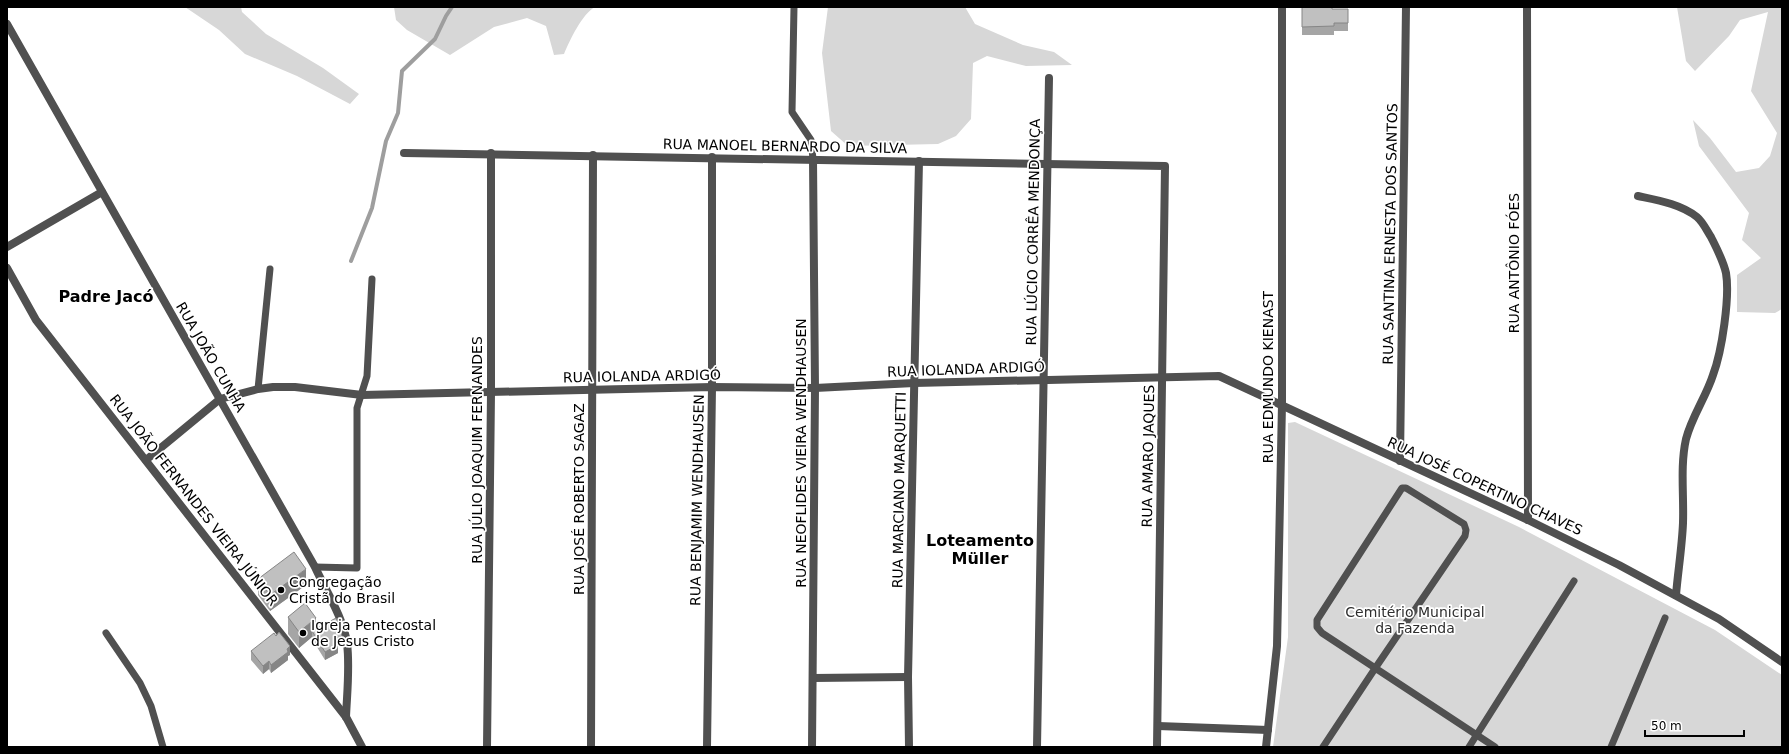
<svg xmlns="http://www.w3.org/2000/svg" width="1789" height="754" viewBox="0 0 1789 754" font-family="'DejaVu Sans',sans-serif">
	<rect width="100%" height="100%" fill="#fff"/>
	<!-- green -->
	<g fill="#d7d7d7">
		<path d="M185,7h56l1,5 24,22 57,34 36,26 -9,10 -53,-28 -52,-22 -26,-24z"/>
		<path d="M394,7h201c-13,7 -25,33 -31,47l-10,1 -8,-29 -19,-8 -33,9 -44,28 -43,-25 -11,-10z"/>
		<path d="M828,7h137l10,17 48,21 31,7 18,13 -46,1 -39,-10 -14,7 -2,56 -15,17 -18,8 -90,2 -17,-15 -9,-78z"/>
		<path d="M1677,7h105v302l-7,4 -38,-1v-37l24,-17 -19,-18 7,-27 -50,-67 -6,-26 17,18 26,34 23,-4 11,-12 7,-23 -26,-42 17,-79 -28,8 -11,16 -34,35 -9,-10z"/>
		<path d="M1295,422l224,105 196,103 67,45v72h-509l15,-110v-214z"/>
	</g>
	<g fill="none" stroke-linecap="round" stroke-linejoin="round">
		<!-- stream -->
		<path stroke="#9e9e9e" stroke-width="4" d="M351,261l21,-53 14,-67 12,-28 4,-42 33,-32 11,-23 6,-9"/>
		<!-- service -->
		<g stroke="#505050" stroke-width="7">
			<path d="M794,7l-2,105 19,28 2,19"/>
			<path d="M258,389l12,-120"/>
			<path d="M315,567l42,1v-160l10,-32 5,-97"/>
			<path d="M106,633l34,50 11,23 12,41"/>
			<path d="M1323,747l53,-80 89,-131 1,-6 -2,-6 -58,-36h-4l-85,132v7l5,6 173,114"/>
			<path d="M1469,747l105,-166"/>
			<path d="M1611,747l54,-129"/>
		</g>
		<!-- minor -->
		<g stroke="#505050" stroke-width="8">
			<path d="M1527,7l1,513"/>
			<path d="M7,24l308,543c11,24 28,50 32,76 3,24 0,50 -1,74"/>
			<path d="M404,153l761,13 -8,581"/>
			<path d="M1638,196c19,4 43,8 59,21 6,5 10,14 14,20 6,12 12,23 15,36 4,24 -4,78 -13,102 -7,22 -21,41 -27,64 -6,27 -2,56 -3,84 -1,24 -5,48 -7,72"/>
			<path d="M7,247l95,-55"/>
			<path d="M7,268l29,52 310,397 16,30"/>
			<path d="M146,460l74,-61 38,-10 15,-2h22l67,8 350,-8 103,1 99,-5 305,-7 309,144 91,45 100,54 63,43"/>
			<path d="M1400,461l6,-454"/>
			<path d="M813,678l95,-1"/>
			<path d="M1158,726l110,4"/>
			<path d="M487,747l4,-354v-240"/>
			<path d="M591,747l2,-592"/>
			<path d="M707,747l5,-360v-230"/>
			<path d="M812,747l3,-359 -2,-229"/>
			<path d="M909,747l-1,-70 11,-516"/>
			<path d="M1037,747l12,-669"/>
			<path d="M1266,747l11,-101 5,-242v-397"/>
		</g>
	</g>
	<!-- wall -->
	<g fill="#a5a5a5">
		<path d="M1302,7l30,2h16v22h-14v4h-32z"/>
		<path d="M258,579l48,6 -36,26 -12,-16z"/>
		<path d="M288,617l28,12 26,15 -4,2v7l-13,7 -13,-21v-2l-13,11 -11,-14z"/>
		<path d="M251,651l39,4 -2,1v4l-17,13 -2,-4 -6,5 -12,-14z"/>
	</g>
	<!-- shaded-wall -->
	<g fill="#868686">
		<path d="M306,569v16l-36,26v-16z"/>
		<path d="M316,618v16l-4,-3v6l-13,11v-16z"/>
		<path d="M342,636v8l-4,2v7l-13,7v-8l9,-13z"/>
		<path d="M290,646v9l-2,1v4l-17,13v-8z"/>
		<path d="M269,661v8l-6,5v-8z"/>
	</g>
	<!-- building -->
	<g fill="#c0c0c0" stroke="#868686">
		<path d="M1302,7h30v2h16v14h-14v3l-32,1z"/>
		<path d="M294,552l12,17 -36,26 -12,-16z"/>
		<path d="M305,603l11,15 -17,14 -11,-15z"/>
		<path d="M336,618l6,18 -8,3 4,6 -13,7 -13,-21z"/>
		<path d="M279,632l11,14 -3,3 1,3 -17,13 -2,-4 -6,5 -12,-15 23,-18 2,3z"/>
	</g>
	<!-- markers -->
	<g fill="#000" stroke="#fff" stroke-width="1.5">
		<circle cx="281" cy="590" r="4"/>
		<circle cx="303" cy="633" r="4"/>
	</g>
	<g text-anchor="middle" stroke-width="3.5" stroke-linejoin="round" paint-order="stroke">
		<!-- street labels -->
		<g font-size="14" fill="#000" stroke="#fff">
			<text transform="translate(785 146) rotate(1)" y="5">RUA MANOEL BERNARDO DA SILVA</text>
			<text transform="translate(1033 232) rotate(-89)" y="5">RUA LÚCIO CORRÊA MENDONÇA</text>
			<text transform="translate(1390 234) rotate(-89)" y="5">RUA SANTINA ERNESTA DOS SANTOS</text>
			<text transform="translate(1514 263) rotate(-90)" y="5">RUA ANTÔNIO FÓES</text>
			<text transform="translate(211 357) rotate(60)" y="5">RUA JOÃO CUNHA</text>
			<text transform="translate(966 369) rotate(-2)" y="5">RUA IOLANDA ARDIGÓ</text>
			<text transform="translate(642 376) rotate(-1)" y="5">RUA IOLANDA ARDIGÓ</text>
			<text transform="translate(1268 377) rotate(-90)" y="5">RUA EDMUNDO KIENAST</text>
			<text transform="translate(477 450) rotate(-90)" y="5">RUA JÚLIO JOAQUIM FERNANDES</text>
			<text transform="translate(801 453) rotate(-90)" y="5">RUA NEOFLIDES VIEIRA WENDHAUSEN</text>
			<text transform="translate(1148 456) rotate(-89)" y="5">RUA AMARO JAQUES</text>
			<text transform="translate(1485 486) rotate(25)" y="5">RUA JOSÉ COPERTINO CHAVES</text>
			<text transform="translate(899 490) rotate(-89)" y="5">RUA MARCIANO MARQUETTI</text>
			<text transform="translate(579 499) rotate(-90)" y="5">RUA JOSÉ ROBERTO SAGAZ</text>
			<text transform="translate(194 500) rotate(52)" y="5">RUA JOÃO FERNANDES VIEIRA JÚNIOR</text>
			<text transform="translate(697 500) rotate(-89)" y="5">RUA BENJAMIM WENDHAUSEN</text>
		</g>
		<!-- poi labels -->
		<g font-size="14" fill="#000" stroke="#fff" text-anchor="start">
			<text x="289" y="587">Congregação<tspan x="289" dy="16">Cristã do Brasil</tspan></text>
			<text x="311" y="630">Igreja Pentecostal<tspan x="311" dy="16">de Jesus Cristo</tspan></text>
		</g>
		<!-- park labels -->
		<g font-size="14" fill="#2e2e2e" stroke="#fff">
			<text x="1415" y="617">Cemitério Municipal<tspan x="1415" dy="16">da Fazenda</tspan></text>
		</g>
		<!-- quarter labels -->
		<g font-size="16" font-weight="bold" fill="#000" stroke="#fff">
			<text x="106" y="302">Padre Jacó</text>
			<text x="980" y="546">Loteamento<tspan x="980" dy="18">Müller</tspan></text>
		</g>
	</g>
	<!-- border -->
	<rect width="1789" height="754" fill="none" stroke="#000000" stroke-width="16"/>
	<!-- scale -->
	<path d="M1645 730v6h99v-6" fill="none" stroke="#000000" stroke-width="2"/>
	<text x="1651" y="730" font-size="12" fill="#000000" stroke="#ffffff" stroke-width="3" paint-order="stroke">50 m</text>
</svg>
